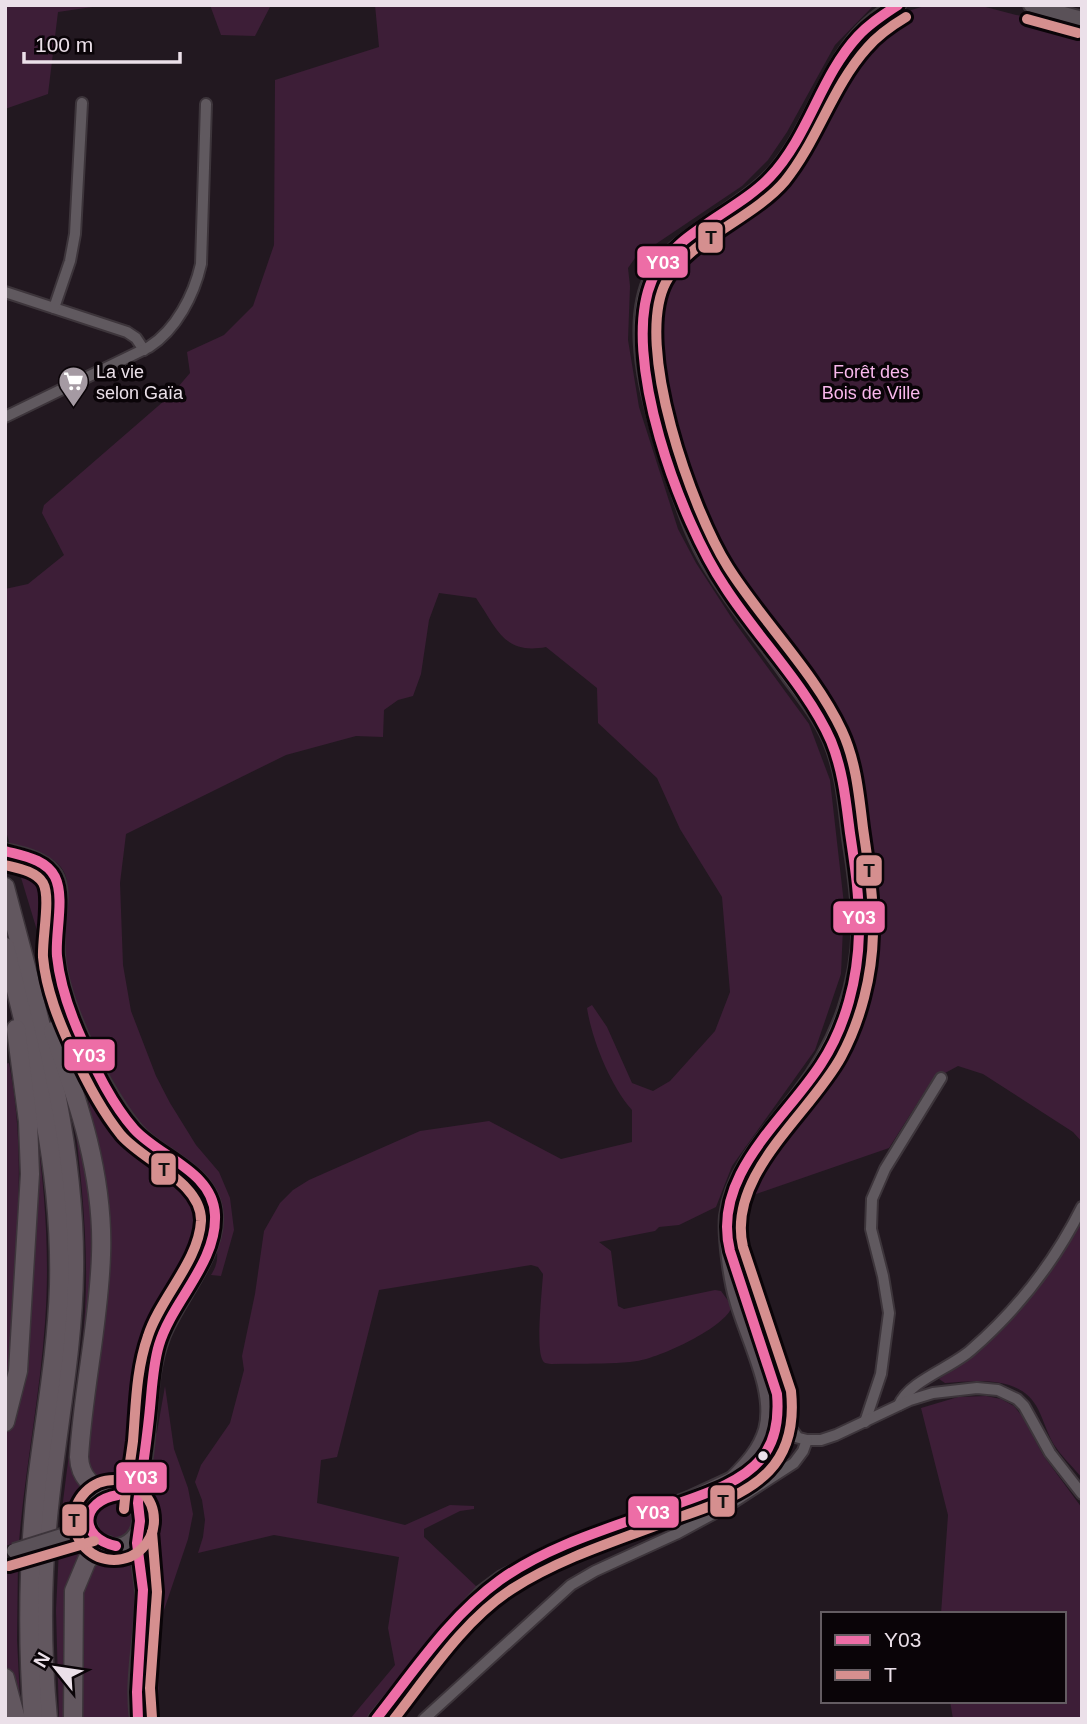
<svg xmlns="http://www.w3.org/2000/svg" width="1087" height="1724" viewBox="0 0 1087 1724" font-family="Helvetica,sans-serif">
	<rect width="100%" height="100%" fill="#221820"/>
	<!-- green -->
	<g fill="#3d1e37">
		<path d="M5,5h101l-48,7 -10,82 -43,15z"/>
		<path d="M210,5h61l-16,31 -34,-1z"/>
		<path d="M375,5h499l-39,40 -48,87 -19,28 -26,26 -107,72 -7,10 2,18 -2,54 11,67 39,122 18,34 37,57 76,104 21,56 14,124 -3,70 -26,76 -83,116 -16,41 -37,18 -20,2 -4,4 -56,11 12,9 7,55 6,3 91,-19 6,1 11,15c-5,21 -73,52 -95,55 -27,4 -58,2 -86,3 -5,-1 -7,0 -9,-5 -6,-14 0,-67 1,-85l-5,-7 -7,-2 -152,25 -42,167 -16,3 -4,43 88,22 45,-20 24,1v3l-14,2 -36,18v8l54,51 -110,131h-18l45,-54 -7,-37 11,-71 -125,-22 -76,18 5,-16 2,-17 -3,-20 -7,-18 6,-17 29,-42 14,-53 -2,-14 13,-62 9,-63 16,-28 13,-13 16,-10 111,-49 69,-10 72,38 71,-17v-32c-22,-25 -40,-70 -45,-102l5,-3 15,22 25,56 21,8 17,-10 45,-50 15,-39 -8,-95 -42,-68 -23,-51 -59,-55 -1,-35 -51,-41c-43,8 -49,-19 -70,-49l-37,-5 -10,27 -8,54 -8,22 -15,4 -14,10 -1,27 -27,-1 -70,19 -160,79 -6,49 3,82 8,46 25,65 14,27 26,42 23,27 11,26 4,32 -13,46 -10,-1c3,-5 5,-9 6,-15 1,-7 -2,-68 -5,-73 -10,-22 -47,-38 -65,-54 -12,-11 -19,-26 -27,-40 -25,-42 -45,-83 -55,-132 -12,-60 37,-99 -55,-116l-5,-17v-239l23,-5 36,-29 -22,-42 2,-8 128,-111 18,-21 -3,-21 37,-17 29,-29 21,-61 1,-165 104,-33z"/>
		<path d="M928,5h50l104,27v1110l-9,-10 -90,-58 -25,-8 -26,14 -43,68 -150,52 6,-15 25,-40 59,-83 23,-46 15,-63 1,-49 -20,-147 -15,-35 -132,-188 -34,-99 -11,-50 -2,-71 10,-37 25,-24 68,-48 29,-29 26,-41 46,-92 23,-24z"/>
		<path d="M16,861c57,17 25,59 32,98 4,27 15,56 25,81 12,29 42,81 63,104 7,8 16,16 24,21 5,2 10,1 16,3 15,6 28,25 32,41 4,17 -7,51 -20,63 -5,5 -13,7 -18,12 -8,10 -4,15 -6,25 -5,16 -15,32 -19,49 -3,15 -7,32 -7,47 1,7 4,14 4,21 1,23 -3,62 -33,62l-24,-21 21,-168 -2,-122 -16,-78z"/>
		<path d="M9,1063c13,66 11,130 6,196l4,1 -6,98 -8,44v-338z"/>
		<path d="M73,1108l11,33 13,102 -22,213 21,38 -8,8 -15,23 -13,5c7,-73 21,-145 25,-219 4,-68 -4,-135 -12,-203z"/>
		<path d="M36,1125c9,66 14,132 9,198 -5,73 -20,146 -26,219l-14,4v-110l7,-17z"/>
		<path d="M1082,1216v262c-8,-10 -18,-19 -25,-29 -9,-12 -12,-26 -19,-40 -17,-34 -60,-28 -93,-26l-6,-4c58,-39 113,-99 143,-163z"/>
		<path d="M165,1386l9,63 14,39 5,26 -5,25 -25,74 -5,27 1,79h-14l-1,-13 8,-106 -11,-60 5,-18 -3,-13 10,-70 4,-7z"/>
		<path d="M986,1396l15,3 13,7 8,10 21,39 39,53v211h-129l-3,-18h114v-87h-123l7,-99 -27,-107 37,-11z"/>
		<circle cx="114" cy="1521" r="19"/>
		<path d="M76,1544l5,1 8,7 -4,5 -16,162h-10l-3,-109 3,-61z"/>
		<path d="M107,1553c16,1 23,10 28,24l-5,142h-49v-123l8,-30z"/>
		<path d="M18,1561l-1,79 4,79 -16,-57v-97z"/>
	</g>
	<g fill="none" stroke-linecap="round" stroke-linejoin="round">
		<defs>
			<g id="minor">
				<path d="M5,292l122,40 9,6 8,12"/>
				<path d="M54,308l16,-47 5,-27 7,-131"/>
				<path d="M5,417l144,-70c27,-17 45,-52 52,-83l5,-160"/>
				<path d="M899,1405c10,-24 52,-37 72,-55 45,-39 84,-89 111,-143"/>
				<path d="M771,1419l15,3 10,13"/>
				<path d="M865,1422l16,-48 8,-61 -6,-37 -12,-47 1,-30 13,-30 56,-91"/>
				<path d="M770,1426l14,8 23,6h14l15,-5 74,-35 23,-7 44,-5 21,2 19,9 7,7 26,47 32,41"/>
				<path d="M424,1719l147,-134 24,-14 81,-37 50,-27 68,-44 9,-12 4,-11"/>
			</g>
			<g id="secondary">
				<path d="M1031,5l51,14"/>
				<path d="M5,851c80,14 47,49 52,104 2,26 13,56 24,81 11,27 33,68 52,91 26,33 81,43 82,91 1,39 -39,82 -53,119 -13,34 -12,75 -16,110 -2,21 -7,42 -8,63"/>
				<path d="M740,1278l37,116 1,20 -2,16"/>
				<path d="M733,1478c14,-14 27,-28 33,-48 11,-39 -19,-92 -29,-130 -6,-19 -12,-64 -10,-84 6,-48 44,-85 72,-122 39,-50 64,-115 60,-180 -1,-25 -5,-51 -9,-76 -4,-33 -6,-67 -20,-99 -10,-23 -26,-43 -41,-63 -26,-37 -55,-72 -78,-110 -18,-29 -28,-62 -39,-94 -18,-54 -47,-143 -19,-197 20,-38 91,-67 122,-103 46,-53 55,-134 123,-167"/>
				<circle cx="114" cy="1520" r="26"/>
				<path d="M62,1536l28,-8"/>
				<path d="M138,1719c-6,-42 6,-85 5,-127 -1,-20 -8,-40 -5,-61"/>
				<path d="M376,1719l84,-102 22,-24 20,-15 44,-23 143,-56 52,-24"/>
			</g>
			<g id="trunk">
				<path d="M5,887c33,126 71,252 69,384 -1,87 -20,171 -27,258 -6,63 -5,127 1,190"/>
				<path d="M5,947c29,113 57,221 54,339 -2,65 -14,130 -22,195 -9,79 -10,158 -4,238"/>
				<path d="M53,1031c26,72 51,145 48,224 -2,68 -18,134 -22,202 1,21 13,29 29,38"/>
				<path d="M5,1422l13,-51 12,-197 -2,-53 -12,-92"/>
				<path d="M5,1678l11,41"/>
				<path d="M73,1719l1,-128 13,-31 20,-15"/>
			</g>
		</defs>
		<!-- minor casing -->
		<use href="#minor" stroke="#3d353b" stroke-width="14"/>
		<!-- secondary casing -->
		<use href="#secondary" stroke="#3d353b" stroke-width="18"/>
		<!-- trunk casing -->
		<use href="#trunk" stroke="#3d353b" stroke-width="21"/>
		<!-- minor -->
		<use href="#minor" stroke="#60595f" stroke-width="10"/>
		<!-- secondary -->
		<use href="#secondary" stroke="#5a5158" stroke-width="14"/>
		<!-- trunk -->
		<use href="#trunk" stroke="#62575f" stroke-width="18"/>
		<defs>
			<path id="secondary-bridge" d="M14,1551l48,-15"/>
		</defs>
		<!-- secondary-bridge casing -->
		<use href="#secondary-bridge" stroke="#3d353b" stroke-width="18" stroke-linecap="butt"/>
		<!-- secondary-bridge -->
		<use href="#secondary-bridge" stroke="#5a5158" stroke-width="14"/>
		<defs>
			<g id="bus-1">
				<path d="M5,851c18,5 41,8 50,26 10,20 0,57 2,79 3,30 14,60 26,86 14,30 29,62 51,87 25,28 79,42 81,86 2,48 -43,86 -56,130 -6,20 -7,43 -9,63 -3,32 -8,63 -12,95l2,18 -3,22 6,47 -6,102 1,27"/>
				<path d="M116,1546c-38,-8 -36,-45 2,-51"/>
				<path d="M376,1719c38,-48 74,-103 124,-139 51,-36 114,-53 171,-74 30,-11 69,-22 90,-47 15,-18 18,-42 16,-65l-47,-143c-19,-76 55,-131 91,-187 25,-38 37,-86 38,-131 1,-33 -4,-67 -9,-100 -4,-31 -7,-63 -19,-92 -23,-53 -74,-104 -106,-154 -44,-65 -106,-231 -73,-307 19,-46 85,-68 118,-103 39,-41 50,-100 88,-141 12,-13 25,-21 40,-31"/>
			</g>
			<g id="bus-2">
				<path d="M1027,19l51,14"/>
				<path d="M5,865c12,3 31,6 38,18 8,14 -1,55 0,74 3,33 16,65 30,95 13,29 28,58 48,83 23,27 81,47 80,86 -2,40 -41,77 -53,115 -12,34 -12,69 -15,105 -3,23 -7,45 -9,68"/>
				<circle cx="114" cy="1520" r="40"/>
				<path d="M9,1566l85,-25"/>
				<path d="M152,1718l-2,-30 7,-96 -5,-60"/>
				<path d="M394,1719c35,-45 70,-99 118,-130 50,-32 107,-49 162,-70 32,-11 71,-23 95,-48 20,-21 25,-51 22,-80l-48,-144c-17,-72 67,-133 98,-190 20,-37 31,-81 32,-123 1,-36 -5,-71 -10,-106 -4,-33 -7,-67 -21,-97 -27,-58 -80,-110 -114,-164 -36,-57 -95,-222 -62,-285 21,-41 88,-64 119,-101 33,-41 47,-94 82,-133 11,-13 24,-22 39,-31"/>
			</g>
		</defs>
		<!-- bus-1 casing -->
		<use href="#bus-1" stroke="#0a0408" stroke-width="16"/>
		<!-- bus-2 casing -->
		<use href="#bus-2" stroke="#0a0408" stroke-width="16"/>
		<!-- bus-1 -->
		<use href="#bus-1" stroke="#ed6da6" stroke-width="10"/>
		<!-- bus-2 -->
		<use href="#bus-2" stroke="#d58f8f" stroke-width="10"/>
	</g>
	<!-- icons -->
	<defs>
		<symbol id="supermarket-pin" viewBox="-11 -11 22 30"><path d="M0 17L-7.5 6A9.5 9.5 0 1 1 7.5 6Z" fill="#a59aa3" stroke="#0a0408"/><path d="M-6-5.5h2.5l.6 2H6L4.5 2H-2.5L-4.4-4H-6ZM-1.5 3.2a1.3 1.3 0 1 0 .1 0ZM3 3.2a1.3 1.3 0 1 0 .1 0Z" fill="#fff"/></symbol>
	</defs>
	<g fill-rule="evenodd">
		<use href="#supermarket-pin" x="56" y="364" width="35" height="47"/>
	</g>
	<!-- markers -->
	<circle fill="#ebe0e9" stroke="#0a0408" stroke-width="2.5" cx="763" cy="1456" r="6"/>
	<g text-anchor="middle" stroke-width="7" stroke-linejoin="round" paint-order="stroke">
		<!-- poi labels -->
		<g font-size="18" fill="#ebe0e9" stroke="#0a0408" text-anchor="start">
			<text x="96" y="378">La vie<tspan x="96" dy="21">selon Gaïa</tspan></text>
		</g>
		<!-- park labels -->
		<g font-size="18" fill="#f9b8ec" stroke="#0a0408">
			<text x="871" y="378">Forêt des<tspan x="871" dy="21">Bois de Ville</tspan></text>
		</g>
	</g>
	<g stroke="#0a0408" stroke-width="2.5">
		<rect x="697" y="221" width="27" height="33" rx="7" fill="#d58f8f"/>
		<rect x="636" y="245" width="53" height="34" rx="7" fill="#ed6da6"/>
		<rect x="855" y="854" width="28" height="33" rx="7" fill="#d58f8f"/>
		<rect x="832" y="900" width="54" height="34" rx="7" fill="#ed6da6"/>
		<rect x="63" y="1038" width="53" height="34" rx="7" fill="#ed6da6"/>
		<rect x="150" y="1152" width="27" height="34" rx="7" fill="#d58f8f"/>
		<rect x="115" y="1461" width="53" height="33" rx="7" fill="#ed6da6"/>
		<rect x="709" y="1484" width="27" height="34" rx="7" fill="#d58f8f"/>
		<rect x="627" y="1495" width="53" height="34" rx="7" fill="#ed6da6"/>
		<rect x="61" y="1503" width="27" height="34" rx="7" fill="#d58f8f"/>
	</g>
	<g font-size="19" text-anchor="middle" font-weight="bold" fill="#fff">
		<text x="663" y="269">Y03</text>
		<text x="859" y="924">Y03</text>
		<text x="89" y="1062">Y03</text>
		<text x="141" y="1484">Y03</text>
		<text x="653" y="1519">Y03</text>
	</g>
	<g font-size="19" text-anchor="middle" font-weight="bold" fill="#111">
		<text x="711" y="244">T</text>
		<text x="869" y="877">T</text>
		<text x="164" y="1176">T</text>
		<text x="723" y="1508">T</text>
		<text x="74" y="1527">T</text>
	</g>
	<!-- border -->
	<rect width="1087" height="1724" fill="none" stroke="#ebe0e9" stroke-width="14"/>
	<!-- legend -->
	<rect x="821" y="1612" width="245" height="91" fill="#0a0408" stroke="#645c62" stroke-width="2"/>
	<rect x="835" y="1635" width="35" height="10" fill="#ed6da6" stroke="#645c62" stroke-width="2"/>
	<text x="884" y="1647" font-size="21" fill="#ebe0e9">Y03</text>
	<rect x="835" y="1670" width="35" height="10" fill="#d58f8f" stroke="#645c62" stroke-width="2"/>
	<text x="884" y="1682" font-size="21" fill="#ebe0e9">T</text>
	<!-- north arrow -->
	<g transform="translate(56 1668) rotate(300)" stroke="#0a0408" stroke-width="5" paint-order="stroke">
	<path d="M0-5L12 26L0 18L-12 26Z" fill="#ebe0e9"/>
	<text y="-10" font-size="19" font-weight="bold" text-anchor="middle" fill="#ebe0e9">N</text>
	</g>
	<!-- scale -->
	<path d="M24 52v10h156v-10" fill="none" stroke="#ebe0e9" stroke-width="3.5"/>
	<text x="35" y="52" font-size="21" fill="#ebe0e9" stroke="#0a0408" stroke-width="5" paint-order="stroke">100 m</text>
</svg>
